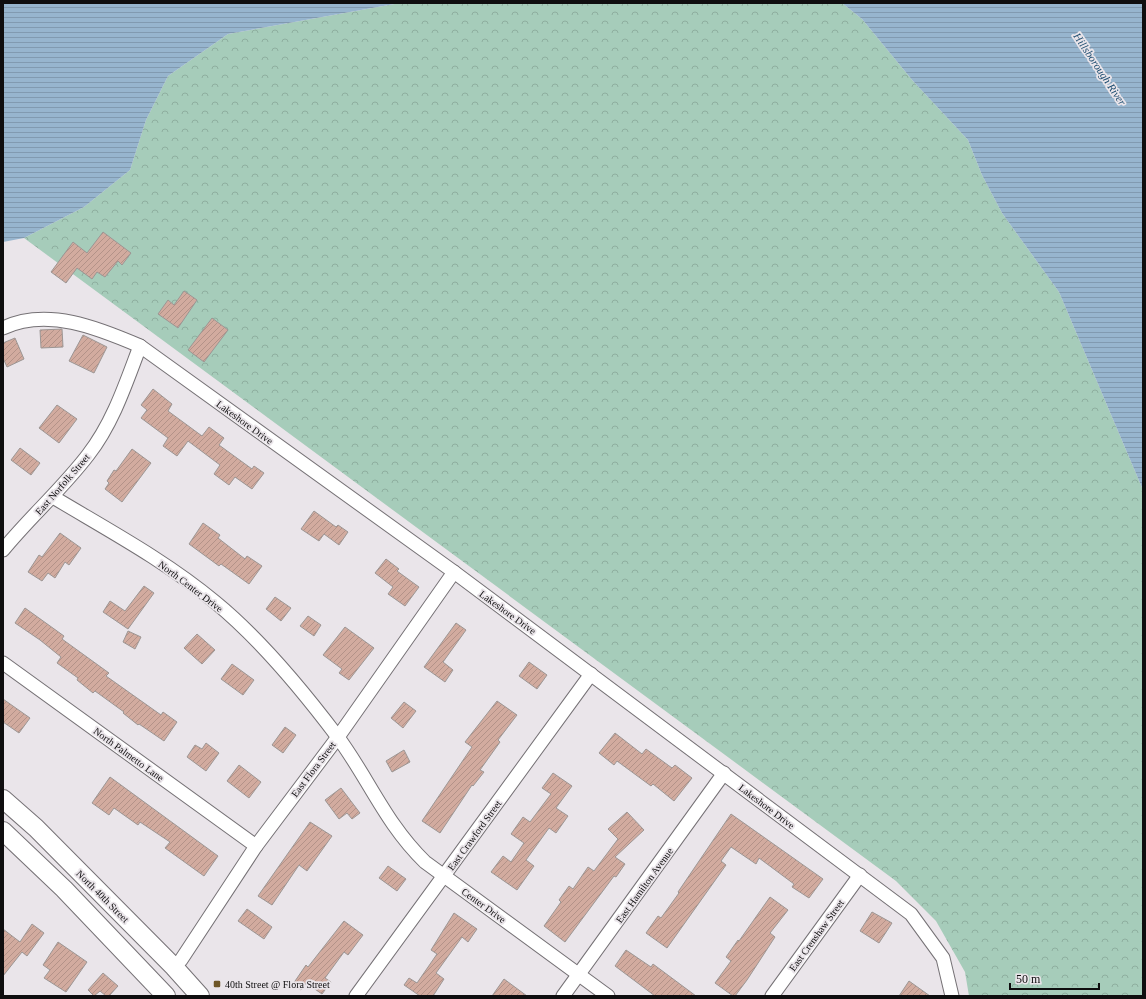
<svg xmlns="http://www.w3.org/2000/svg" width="1146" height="999" viewBox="0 0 1146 999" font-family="Georgia,serif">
	<defs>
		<pattern id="forest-crowns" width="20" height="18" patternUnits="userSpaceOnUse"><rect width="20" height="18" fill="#a6ccba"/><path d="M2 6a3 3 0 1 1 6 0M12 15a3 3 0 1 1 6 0" fill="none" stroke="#8eae9f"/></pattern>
		<pattern id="water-rules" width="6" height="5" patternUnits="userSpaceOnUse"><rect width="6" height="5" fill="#97b5ce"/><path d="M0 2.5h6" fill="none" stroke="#819ab0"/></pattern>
		<pattern id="building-hatch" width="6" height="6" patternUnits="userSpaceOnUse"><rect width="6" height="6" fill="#d2ab9f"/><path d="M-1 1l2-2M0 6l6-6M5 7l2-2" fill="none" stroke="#b39288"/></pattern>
	</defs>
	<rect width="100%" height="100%" fill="#eae5ea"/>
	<!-- forest -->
	<path fill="url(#forest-crowns)" d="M400,3h442l20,16 51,62 55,59 14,35 20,38 57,79 84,198v506h-174l-4,-24 -29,-51 -40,-40 -872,-643 60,-31 46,-37 16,-50 22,-44 60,-42z"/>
	<!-- water -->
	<g fill="url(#water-rules)">
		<path d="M3,3h397l-172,31 -60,42 -22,44 -16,50 -46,37 -60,31 -21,4z"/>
		<path d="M842,3h301v487l-84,-198 -57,-79 -20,-38 -14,-35 -55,-59 -51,-62z"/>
	</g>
	<!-- building -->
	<g fill="url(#building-hatch)" stroke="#9c9694">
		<path d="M103,232l28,21 -9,12 -4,-4 -13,16 -8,-5 -5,7 -15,-11 -11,15 -15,-11 22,-30 14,11z"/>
		<path d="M184,291l13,9 -19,28 -20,-14 10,-14 6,5z"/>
		<path d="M212,318l16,12 -24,32 -16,-12z"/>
		<path d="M62,329l1,18 -22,1 -1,-18z"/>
		<path d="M83,335l24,12 -13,26 -25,-12z"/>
		<path d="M15,338l9,21 -17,8 -4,-9v-15z"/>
		<path d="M153,389l19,15 -4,7 34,25 7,-9 15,11 -5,7 33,24 2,-3 10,7 -12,16 -17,-12 -6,8 -15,-11 6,-9 -32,-24 -11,15 -14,-10 5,-8 -27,-20 6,-8 -6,-5z"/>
		<path d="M57,405l20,14 -18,24 -20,-15z"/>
		<path d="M20,448l20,15 -9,12 -20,-15z"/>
		<path d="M132,449l19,14 -29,39 -17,-13 4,-6 -2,-2 7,-11 2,1z"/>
		<path d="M314,511l22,16 2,-2 10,7 -9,13 -15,-11 -5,7 -18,-12z"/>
		<path d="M203,523l17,12 -2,3 27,21 2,-3 15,10 -13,18 -28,-20 -2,2 -30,-22z"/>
		<path d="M60,533l21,15 -12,17 -4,-3 -10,16 -7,-5 -6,8 -14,-9 11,-17 3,2z"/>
		<path d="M386,559l13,10 -2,2 22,16 -14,19 -17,-12 5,-7 -18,-14z"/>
		<path d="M144,586l10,7 -26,36 -25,-17 7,-11 15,10z"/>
		<path d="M275,597l16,11 -10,13 -15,-12z"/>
		<path d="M25,608l39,28 -2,3 47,34 -3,3 55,39 2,-3 14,10 -13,19 -25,-17 -1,1 -15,-12 1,-1 -29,-21 -2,2 -16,-13 1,-2 -21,-15 4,-6 -21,-17 -25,-17z"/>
		<path d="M308,616l13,9 -7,11 -14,-10z"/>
		<path d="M456,623l10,7 -23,32 10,8 -8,12 -21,-15z"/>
		<path d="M345,627l29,21 -25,32 -10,-7 3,-4 -19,-14z"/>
		<path d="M128,631l13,6 -6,12 -12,-7z"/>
		<path d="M197,634l18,16 -13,14 -18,-16z"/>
		<path d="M529,662l18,13 -10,14 -18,-13z"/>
		<path d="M232,664l22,16 -11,15 -22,-16z"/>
		<path d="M3,699l27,19 -11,15 -16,-11z"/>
		<path d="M497,701l20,14 -19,25 2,2 -20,28 4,2 -11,14 -1,-1 -32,48 -18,-12 50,-74 -7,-5z"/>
		<path d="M404,702l12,9 -13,17 -12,-10z"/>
		<path d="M285,727l11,8 -13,18 -11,-8z"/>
		<path d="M615,733l27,21 4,-5 26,19 3,-3 17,13 -18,23 -21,-17 -2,2 -34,-25 -3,4 -15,-12z"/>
		<path d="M206,743l13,10 -13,18 -19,-14 8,-12 7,4z"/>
		<path d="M404,750l6,12 -18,10 -6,-11z"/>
		<path d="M239,765l22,17 -12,16 -22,-17z"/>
		<path d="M553,773l19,13 -16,22 12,8 -12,17 -7,-5 -23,32 8,6 -17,24 -26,-18 12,-16 8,6 13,-19 -13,-9 12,-17 7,5 21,-28 -9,-6z"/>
		<path d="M110,777l108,79 -14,20 -39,-28 5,-6 -30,-20 -2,3 -24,-17 -5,7 -17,-12z"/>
		<path d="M341,788l19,25 -8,6 -5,-6 -8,6 -14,-19z"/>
		<path d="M627,812l17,18 -29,27 10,7 -9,13 -2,-1 -49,66 -21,-16 17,-24 -2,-2 10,-14 4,3 15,-22 6,4 24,-32 -10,-10z"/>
		<path d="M731,814l92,65 -14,19 -17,-11 2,-3 -35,-26 -3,6 -25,-17 -10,14 5,4 -59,83 -21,-15 12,-17 3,2 18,-25 -1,-1z"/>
		<path d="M310,822l22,14 -25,35 -8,-6 -27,40 -14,-9z"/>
		<path d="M388,866l18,13 -9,12 -18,-13z"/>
		<path d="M770,897l18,13 -18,23 5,4 -28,43 -12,16h-2l-18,-13 16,-22 -5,-4 12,-17 1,1z"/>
		<path d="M247,909l25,18 -8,12 -26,-18z"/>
		<path d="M872,912l20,11 -13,20 -19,-12z"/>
		<path d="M454,913l23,16 -9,13 -6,-5 -26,36 8,6 -11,17h-13l-16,-11 5,-7 8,5 20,-29 -6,-4z"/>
		<path d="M344,921l19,14 -15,20 -4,-3 -19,26 6,4 -9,12 -16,-11 -5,7 -8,-6 13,-19 2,2z"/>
		<path d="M32,924l12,9 -17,23 -5,-4 -19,24v-47l17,13z"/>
		<path d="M58,942l29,20 -21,30 -22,-14 6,-8 -7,-5z"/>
		<path d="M626,950l25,17 2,-3 43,32h-41l-40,-30z"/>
		<path d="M103,973l15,13 -9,10h-3l-6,-5 -6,5 -6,-6z"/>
		<path d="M504,979l23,17h-35z"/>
		<path d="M909,981l21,15h-31z"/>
	</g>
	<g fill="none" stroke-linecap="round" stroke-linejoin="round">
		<defs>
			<g id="minor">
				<path d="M3,328c44,-21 95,0 137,18l314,226 457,342 32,44 9,38"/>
				<path d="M53,497c55,33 113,64 162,105 44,36 88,89 122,134 32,43 48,87 88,126l183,134"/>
				<path d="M3,550c27,-33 59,-61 85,-95 25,-32 38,-72 52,-109"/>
				<path d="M3,663l253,183"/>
				<path d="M174,967l7,-7 75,-114 82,-109 116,-165"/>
				<path d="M356,996l235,-322"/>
				<path d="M563,996l161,-223"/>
				<path d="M772,996l88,-121"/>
			</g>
			<g id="secondary">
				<path d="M3,799l33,29 138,139 26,29"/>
				<path d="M3,831l61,58 102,107"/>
			</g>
		</defs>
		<!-- minor casing -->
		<use href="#minor" stroke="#757175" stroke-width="15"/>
		<!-- secondary casing -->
		<use href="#secondary" stroke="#757175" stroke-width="20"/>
		<!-- minor -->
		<use href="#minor" stroke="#fff" stroke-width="13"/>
		<!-- secondary -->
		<use href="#secondary" stroke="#fff" stroke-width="18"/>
	</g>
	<!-- markers -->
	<rect fill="#6e5627" stroke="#eae5ea" stroke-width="1.5" x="213" y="980" width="8" height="8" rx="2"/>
	<g text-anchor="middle" stroke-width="3.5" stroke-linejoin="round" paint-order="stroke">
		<!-- street labels -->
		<g font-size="10" fill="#0f0e0f" stroke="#eae5ea">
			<text transform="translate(245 422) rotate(36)" y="4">Lakeshore Drive</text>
			<text transform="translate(62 484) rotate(-49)" y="4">East Norfolk Street</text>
			<text transform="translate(191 586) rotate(37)" y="4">North Center Drive</text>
			<text transform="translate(508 612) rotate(36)" y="4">Lakeshore Drive</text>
			<text transform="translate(129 754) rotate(36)" y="4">North Palmetto Lane</text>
			<text transform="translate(313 769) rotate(-53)" y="4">East Flora Street</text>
			<text transform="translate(767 806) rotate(37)" y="4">Lakeshore Drive</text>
			<text transform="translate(474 835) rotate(-54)" y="4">East Crawford Street</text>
			<text transform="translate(644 885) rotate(-54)" y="4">East Hamilton Avenue</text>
			<text transform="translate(103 896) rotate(45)" y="4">North 40th Street</text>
			<text transform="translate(484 905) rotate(36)" y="4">Center Drive</text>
			<text transform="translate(816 935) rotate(-54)" y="4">East Crenshaw Street</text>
		</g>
		<!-- poi labels -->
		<g font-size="10" fill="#0f0e0f" stroke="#eae5ea" text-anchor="start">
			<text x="225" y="988">40th Street @ Flora Street</text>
		</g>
		<!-- water labels -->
		<g font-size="11" font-style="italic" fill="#1a4a6e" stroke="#eae5ea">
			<text transform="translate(1100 69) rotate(56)" y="4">Hillsborough River</text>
		</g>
	</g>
	<!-- border -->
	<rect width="1146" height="999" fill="none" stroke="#0f0e0f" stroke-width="8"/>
	<!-- scale -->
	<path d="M1010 983v6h89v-6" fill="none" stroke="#0f0e0f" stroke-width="2"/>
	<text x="1016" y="983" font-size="12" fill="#0f0e0f" stroke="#eae5ea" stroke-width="3" paint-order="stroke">50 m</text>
</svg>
